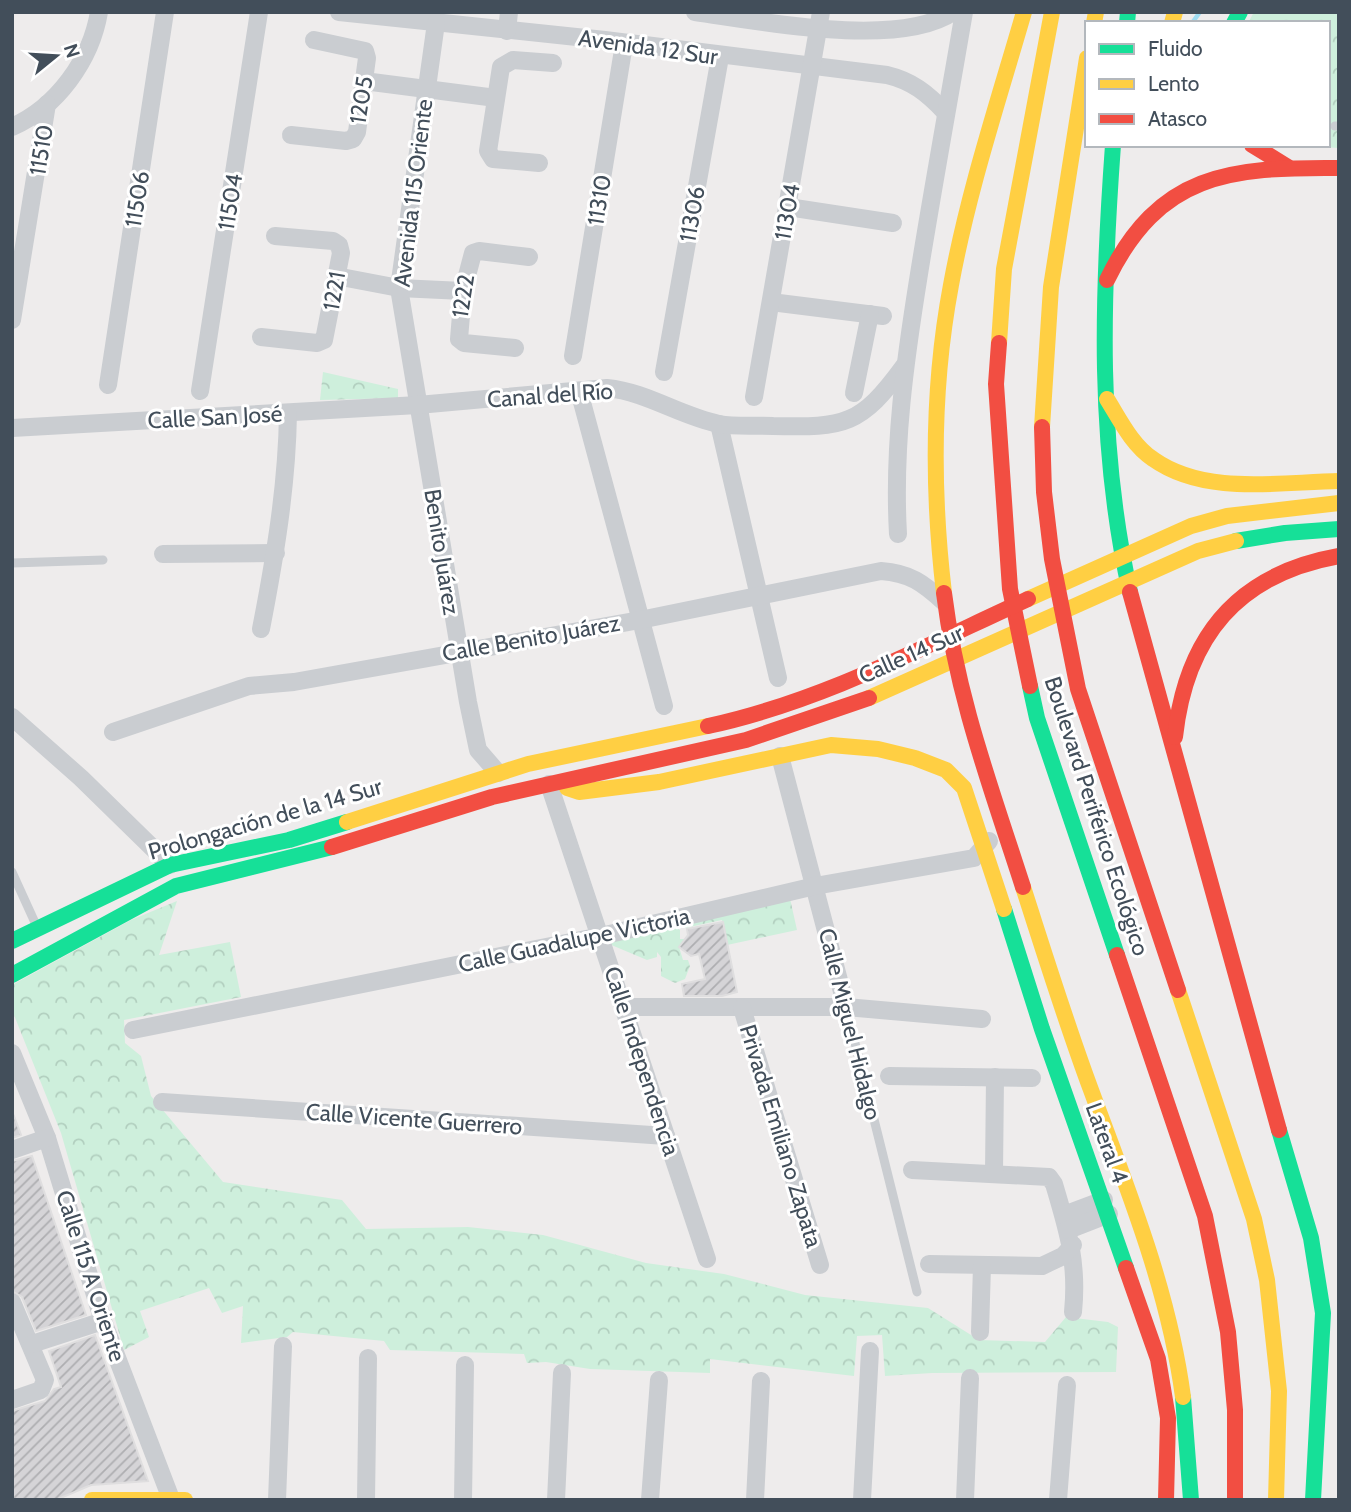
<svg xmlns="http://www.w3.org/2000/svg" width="1351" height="1512" viewBox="0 0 1351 1512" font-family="Cabin,sans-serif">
	<defs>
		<pattern id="park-crowns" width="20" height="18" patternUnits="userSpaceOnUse" patternTransform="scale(1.75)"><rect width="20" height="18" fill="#ceefdc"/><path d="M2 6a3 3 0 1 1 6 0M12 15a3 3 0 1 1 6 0" fill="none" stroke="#b2cfbf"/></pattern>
		<pattern id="building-hatch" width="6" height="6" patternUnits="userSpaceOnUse" patternTransform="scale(1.75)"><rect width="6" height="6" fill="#d5d4d7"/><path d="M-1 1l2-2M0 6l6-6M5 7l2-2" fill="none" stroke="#aeaeb1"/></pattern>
	</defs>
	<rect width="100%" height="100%" fill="#eeecec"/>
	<!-- park -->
	<g fill="url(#park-crowns)">
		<path d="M1254,12h85v136l-49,-3h38v-122h-80z"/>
		<path d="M323,372l75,17v9l-78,2z"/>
		<path d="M789,894l8,36 -70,15 -5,-25 -37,8 -1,-4z"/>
		<path d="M177,901l-18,54 71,-13 11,55 -117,23 1,23 16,13 10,40 72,86 119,18 24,29 102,-2 75,8 103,28 78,11 81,21 123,13 51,32 66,2 21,-25 42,5 10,5 -2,45 -184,1 -47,3 -3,-41 -25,1 -3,40 -144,-17v14l-120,-4 -44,-7 -19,1 -3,-9 -134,-4 -6,-9 -91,-9 -6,5 -46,6 2,-37 -21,7 -13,-25 -69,23 9,26 -25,13 -63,-217 -49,-123v-25l119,-65z"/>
		<path d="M675,927l5,3v9h5l-6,8 4,13h5l2,6 -5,13 -10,4 -14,-7v-19l-4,-5v5l-10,3 -38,-16 4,-9z"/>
	</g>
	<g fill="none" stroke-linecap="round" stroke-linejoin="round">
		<!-- stream -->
		<path stroke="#9fdcf1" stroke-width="4.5" d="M1192,23l8,-11"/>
	</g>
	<!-- building -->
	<g fill="url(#building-hatch)" stroke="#dfdedf" stroke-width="2">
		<path d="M723,922l14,70 -15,4h-38l-2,-12 23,-5 -6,-25 -8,2 -12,-9 9,-12 -1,-6z"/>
		<path d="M14,1116l7,19 -9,3v-21z"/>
		<path d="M32,1156l54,159 -50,16 -14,-34 -10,-6v-130z"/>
		<path d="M95,1335l53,146 -57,4 -35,15h-44v-89l33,-10 9,-12 7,-2 -12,-36z"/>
	</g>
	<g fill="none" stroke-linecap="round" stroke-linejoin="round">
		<!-- lane -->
		<g stroke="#cacdd1" stroke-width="9">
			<path d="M1335,126h4"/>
			<path d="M12,563l91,-3"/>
			<path d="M12,872l25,55"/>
			<path d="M846,1007l71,285"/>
		</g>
		<!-- street -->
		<g stroke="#cacdd1" stroke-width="18">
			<path d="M339,12l266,28 282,35c25,6 40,18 58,37"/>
			<path d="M695,12c64,9 203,37 258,0"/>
			<path d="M436,23l-37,265 69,414 10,48 20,23"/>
			<path d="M507,31l2,-19"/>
			<path d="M364,81l132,17"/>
			<path d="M12,127c45,-20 79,-67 87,-115"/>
			<path d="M291,135l55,6 7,-2 4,-7 10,-74 -2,-7 -51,-11"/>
			<path d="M539,163l-46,-4 -5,-8 13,-84 12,-7 40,3"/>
			<path d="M788,207l105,16"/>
			<path d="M336,276l63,12 64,3"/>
			<path d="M771,302l112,14"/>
			<path d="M12,320l35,-216"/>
			<path d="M261,337l56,6 7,-3 17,-87 -2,-8 -6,-4 -58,-5"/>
			<path d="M515,348l-51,-5 -5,-4 4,-48 10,-38 6,-2 50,6"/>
			<path d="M573,356l51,-312"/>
			<path d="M664,372l56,-315"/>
			<path d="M108,385l57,-373"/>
			<path d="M200,391l59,-379"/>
			<path d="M579,391l85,315"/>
			<path d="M854,393l16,-79"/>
			<path d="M754,397l67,-385"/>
			<path d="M719,424l59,254"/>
			<path d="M12,428l406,-23 189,-17c40,4 73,28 112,36 17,3 37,1 54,2 72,2 88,-1 131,-60"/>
			<path d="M898,534c-5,-88 7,-173 21,-260 14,-87 30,-174 45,-262"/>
			<path d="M163,554l113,-1"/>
			<path d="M261,629c14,-72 26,-143 27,-216"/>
			<path d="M12,717l69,61 89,87"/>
			<path d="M113,732l136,-46 45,-4 346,-62 241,-49c29,2 42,12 63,31"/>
			<path d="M780,756l66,251"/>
			<path d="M549,784l158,475"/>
			<path d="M623,1007h223l136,12"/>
			<path d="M742,1008l78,257"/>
			<path d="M133,1030l468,-94 214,-50 159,-28 15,-17"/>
			<path d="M12,1053l35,85 56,183 68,178"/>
			<path d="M889,1076l143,2"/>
			<path d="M162,1102l504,34"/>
			<path d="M12,1150l35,-12"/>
			<path d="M912,1170l137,7 5,7c14,47 24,79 19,128"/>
			<path d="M994,1173l1,-96"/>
			<path d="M1064,1215l40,-15"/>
			<path d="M1068,1230l41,-16"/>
			<path d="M929,1264l113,2 21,-10 10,-11"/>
			<path d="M12,1302l33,78 -4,10 -29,10"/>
			<path d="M980,1332l2,-66"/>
			<path d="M32,1344l71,-23"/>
			<path d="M277,1500l6,-154"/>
			<path d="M366,1500l2,-142"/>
			<path d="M463,1500l2,-135"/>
			<path d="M556,1500l6,-127"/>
			<path d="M650,1500l9,-120"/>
			<path d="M755,1500l6,-119"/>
			<path d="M862,1500l8,-149"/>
			<path d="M965,1500l5,-122"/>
			<path d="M1058,1500l9,-115"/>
		</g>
		<!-- fast -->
		<g stroke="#16e098" stroke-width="16">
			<path d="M1127,23l1,-11"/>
			<path d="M1234,23l6,-11"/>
			<path d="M1113,145c-11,151 -16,299 17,447"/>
			<path d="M1236,541l49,-8 54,-4"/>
			<path d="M1030,686l7,32 80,237"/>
			<path d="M1004,909l38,120 84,239"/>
			<path d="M12,941l158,-76 119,-25 58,-18"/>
			<path d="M12,975l164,-89 156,-39"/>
			<path d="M1279,1130l32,108 12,75 -10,187"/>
			<path d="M1183,1397l8,103"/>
		</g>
		<!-- slow -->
		<g stroke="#ffcf43" stroke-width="16">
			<path d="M1094,23l2,-11"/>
			<path d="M1172,23l3,-11"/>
			<path d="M999,343l5,-74 48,-257"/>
			<path d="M1107,399c13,21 25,46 46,60 52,37 126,23 186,22"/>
			<path d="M1042,427l9,-140 36,-229"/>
			<path d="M944,593c-12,-102 -12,-207 7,-308 17,-93 47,-183 73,-273"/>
			<path d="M1028,599l163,-73 36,-10 112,-13"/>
			<path d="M869,698l329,-147 38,-10"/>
			<path d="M567,788l12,4 80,-10 172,-37 47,4 37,9 31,12 18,18 40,121"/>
			<path d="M347,822l181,-58 180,-38"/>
			<path d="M1023,887c22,68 43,136 68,203 37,100 78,201 92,307"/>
			<path d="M1178,990l76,229 13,61 12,111 -3,109"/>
			<path d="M92,1500h93"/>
		</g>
		<!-- jam -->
		<g stroke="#f24e42" stroke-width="16">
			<path d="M1252,145l36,22"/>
			<path d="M1107,280c52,-107 122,-113 232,-112"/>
			<path d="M999,343l-3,41 14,205 20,97"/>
			<path d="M1042,427l2,65 8,67 26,130 100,301"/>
			<path d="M1130,592l149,538"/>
			<path d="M944,593c13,105 47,194 79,294"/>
			<path d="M708,726c112,-24 217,-80 320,-127"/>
			<path d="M1175,737c11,-101 63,-163 164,-181"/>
			<path d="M332,847l160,-50 254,-57 123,-42"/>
			<path d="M1117,955l88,261 23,116 7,78v90"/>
			<path d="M1126,1268l32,91 10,59 -2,82"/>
		</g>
	</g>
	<g text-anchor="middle" stroke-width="6" stroke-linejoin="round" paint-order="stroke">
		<!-- street labels -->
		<g font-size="23" fill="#424e5a" stroke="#fff">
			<text transform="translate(648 47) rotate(8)" y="8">Avenida 12 Sur</text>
			<text transform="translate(361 100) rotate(-81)" y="8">1205</text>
			<text transform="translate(41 150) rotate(-81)" y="8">11510</text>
			<text transform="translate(413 193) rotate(-83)" y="8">Avenida 115 Oriente</text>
			<text transform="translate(137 199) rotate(-81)" y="8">11506</text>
			<text transform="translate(599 200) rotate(-81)" y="8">11310</text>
			<text transform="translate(230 202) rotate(-81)" y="8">11504</text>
			<text transform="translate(787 212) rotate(-80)" y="8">11304</text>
			<text transform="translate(692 214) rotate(-80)" y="8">11306</text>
			<text transform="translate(334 291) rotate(-80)" y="8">1221</text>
			<text transform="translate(463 296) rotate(-81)" y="8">1222</text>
			<text transform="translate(550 395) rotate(-4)" y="8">Canal del Río</text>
			<text transform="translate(215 417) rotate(-3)" y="8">Calle San José</text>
			<text transform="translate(442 552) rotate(81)" y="8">Benito Juárez</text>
			<text transform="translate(531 638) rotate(-10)" y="8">Calle Benito Juárez</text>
			<text transform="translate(911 654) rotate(-24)" y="8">Calle 14 Sur</text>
			<text transform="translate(1097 816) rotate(72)" y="8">Boulevard Periférico Ecológico</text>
			<text transform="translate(265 819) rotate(-16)" y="8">Prolongación de la 14 Sur</text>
			<text transform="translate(574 940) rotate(-12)" y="8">Calle Guadalupe Victoria</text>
			<text transform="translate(850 1024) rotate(76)" y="8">Calle Miguel Hidalgo</text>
			<text transform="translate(642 1061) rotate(72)" y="8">Calle Independencia</text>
			<text transform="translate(414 1119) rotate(4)" y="8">Calle Vicente Guerrero</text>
			<text transform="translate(781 1136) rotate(73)" y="8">Privada Emiliano Zapata</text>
			<text transform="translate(1107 1143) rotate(70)" y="8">Lateral 4</text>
			<text transform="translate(91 1276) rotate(72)" y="8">Calle 115 A Oriente</text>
		</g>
	</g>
	<!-- border -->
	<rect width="1351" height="1512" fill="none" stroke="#424e5a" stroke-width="28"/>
	<!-- legend -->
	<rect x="1085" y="21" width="245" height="126" fill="#ffffff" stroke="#b3b8bd" stroke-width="2"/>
	<rect x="1099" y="44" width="35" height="10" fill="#16e098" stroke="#b3b8bd" stroke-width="2"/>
	<text x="1148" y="56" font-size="21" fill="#424e5a">Fluido</text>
	<rect x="1099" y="79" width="35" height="10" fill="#ffcf43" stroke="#b3b8bd" stroke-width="2"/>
	<text x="1148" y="91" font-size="21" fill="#424e5a">Lento</text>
	<rect x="1099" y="114" width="35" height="10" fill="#f24e42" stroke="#b3b8bd" stroke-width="2"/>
	<text x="1148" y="126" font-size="21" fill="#424e5a">Atasco</text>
	<!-- north arrow -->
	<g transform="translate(56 56) rotate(72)" stroke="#ffffff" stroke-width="5" paint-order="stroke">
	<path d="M0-5L12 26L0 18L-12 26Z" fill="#424e5a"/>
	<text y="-10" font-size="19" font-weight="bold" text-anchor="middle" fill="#424e5a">N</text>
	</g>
</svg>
